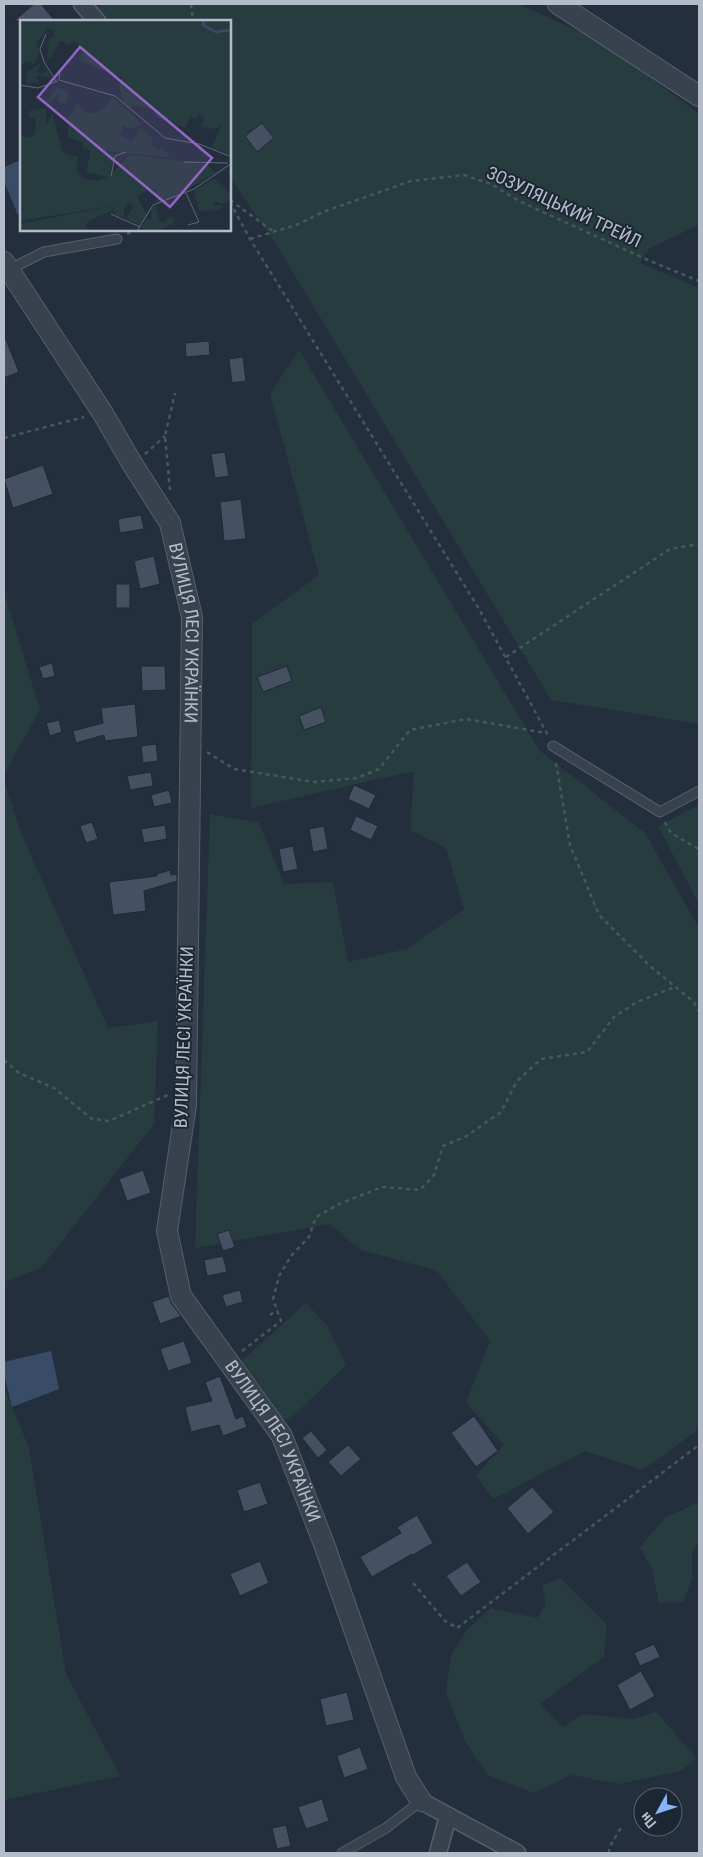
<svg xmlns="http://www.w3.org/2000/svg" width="703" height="1857" viewBox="0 0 703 1857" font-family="'Roboto Condensed',sans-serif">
	<rect width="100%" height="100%" fill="#242f3e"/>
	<!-- green -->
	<g fill="#263c3f">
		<path d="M88,4h431l84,38 96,72v111l-49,23 -10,15 59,25v436l-148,-24 -272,-451 -49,-72v-156h-126z"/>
		<path d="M299,350l240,400 106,83 54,95v501l-56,41 -58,-19 -92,48 -17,-24 28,-30 -38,-42 24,-62 -54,-71 -76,-20 -30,-26 -135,24 15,-434 49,9 25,61 49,-2 15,80 59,-13 57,-40 -18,-61 -36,-18 4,-59 -163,37 1,-184 67,-49 -49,-181z"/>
		<path d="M4,592l36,118 -36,64z"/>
		<path d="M4,780l17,53 87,195 50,-7 -4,103 -113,144 -37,14z"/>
		<path d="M699,805v99l-41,-78z"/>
		<path d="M306,1303l21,22 19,40 -57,55 -16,-6 -35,-50z"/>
		<path d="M4,1387l25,61 37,226 54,102 -116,24z"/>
		<path d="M699,1502v38l-7,12v27l-9,23 -24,1 -7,-34 -12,-22 25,-29z"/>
		<path d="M560,1578l47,47 -3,32 -64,47 24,23 17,-13 52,5 23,-7 40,46 -15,13 -62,13 -47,-9 -38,18 -46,-18 -22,-32 -20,-51 5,-37 15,-24 25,-23 46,10 9,-14 -4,-18z"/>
	</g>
	<!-- water -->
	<g fill="#394c67">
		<path d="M21,160v53l-3,2 -14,-34v-14z"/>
		<path d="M51,1351l8,38 -47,18 -8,-33v-12z"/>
	</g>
	<!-- building -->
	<g fill="#455162" stroke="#1f2835">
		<path d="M34,4h7l14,17h-41z"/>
		<path d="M262,123l12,15 -17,14 -12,-16z"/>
		<path d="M4,335l15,37 -15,6z"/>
		<path d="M209,341l1,14 -24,2 -1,-14z"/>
		<path d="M243,357l3,24 -14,2 -3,-24z"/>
		<path d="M225,452l4,24 -14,2 -4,-24z"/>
		<path d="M43,465l10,29 -40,14 -9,-29z"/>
		<path d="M241,499l5,40 -22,2 -4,-39z"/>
		<path d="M141,515l3,14 -24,4 -2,-14z"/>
		<path d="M154,556l6,28 -20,5 -6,-28z"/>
		<rect x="116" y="584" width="14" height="24"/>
		<path d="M52,663l3,13 -12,3 -4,-12z"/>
		<path d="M141,666h24l1,24 -24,1z"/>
		<path d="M287,666l5,15 -29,11 -6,-15z"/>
		<path d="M135,704l3,33 -33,4 -1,-6 -28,8 -3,-12 30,-8 -2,-15z"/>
		<path d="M321,707l5,15 -22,8 -5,-14z"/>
		<path d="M59,720l3,12 -12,4 -4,-13z"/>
		<path d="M156,744l2,17 -15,2 -2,-17z"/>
		<path d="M151,772l2,14 -23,4 -3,-14z"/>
		<path d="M354,785l22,10 -7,14 -21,-10z"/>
		<path d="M169,790l3,13 -18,4 -3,-12z"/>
		<path d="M356,816l22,10 -7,14 -21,-10z"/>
		<path d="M92,822l6,17 -12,4 -6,-17z"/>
		<path d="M165,825l2,14 -23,4 -3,-14z"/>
		<path d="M324,826l4,23 -15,3 -4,-23z"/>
		<path d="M293,846l5,23 -15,3 -4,-23z"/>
		<path d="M170,870l1,5 6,-1v7l-33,10 2,20 -33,4 -4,-33 48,-6v-2z"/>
		<path d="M143,1170l8,23 -24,8 -8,-22z"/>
		<path d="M229,1230l6,17 -12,4 -6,-17z"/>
		<path d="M223,1256l4,16 -20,4 -3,-16z"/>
		<path d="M240,1290l3,12 -17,5 -4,-12z"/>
		<path d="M169,1296l2,7 10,13 -21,8 -8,-22z"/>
		<path d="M184,1341l8,22 -24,8 -8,-22z"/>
		<path d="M220,1376l16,43 7,-3 4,11 -24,9 -4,-11 -28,7 -6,-25 27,-6 -7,-19z"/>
		<path d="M474,1416l24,35 -22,16 -25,-34z"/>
		<path d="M311,1431l16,19 -9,8 -16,-20z"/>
		<path d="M348,1445l13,14 -20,17 -13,-14z"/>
		<path d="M260,1482l8,22 -24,8 -7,-22z"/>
		<path d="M532,1487l22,25 -26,22 -21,-26z"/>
		<path d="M417,1515l16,28 -20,12 -1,-1 -40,23 -12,-20 41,-24 -4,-6z"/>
		<path d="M260,1561l9,22 -29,13 -10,-22z"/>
		<path d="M467,1562l14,20 -20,14 -15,-20z"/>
		<path d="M654,1644l6,13 -20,9 -6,-13z"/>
		<path d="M641,1671l14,25 -25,14 -13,-25z"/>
		<path d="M347,1692l7,28 -28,6 -6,-27z"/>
		<path d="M360,1747l8,22 -24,9 -7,-22z"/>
		<path d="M322,1799l7,22 -23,8 -8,-22z"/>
		<path d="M286,1825l5,21 -14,3 -5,-21z"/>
	</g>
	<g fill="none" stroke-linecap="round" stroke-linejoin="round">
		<defs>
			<g id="service">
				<path d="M8,270l36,-18 73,-13"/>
				<path d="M553,746l107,66 39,-21"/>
				<path d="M342,1853l44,-25 35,-27"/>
			</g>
			<g id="minor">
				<path d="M82,4l15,17"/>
				<path d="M421,1801l96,52"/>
				<path d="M438,1853l10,-37"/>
			</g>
			<g id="tertiary">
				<path d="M558,4l141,92"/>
				<path id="s1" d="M4,262l98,150 31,53 37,58 22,94 -6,488 -19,126 14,65 101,140 42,108 82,233 15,24"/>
			</g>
		</defs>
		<!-- service casing -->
		<use href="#service" stroke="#565f6c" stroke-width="11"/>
		<!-- minor casing -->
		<use href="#minor" stroke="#565f6c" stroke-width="19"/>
		<!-- tertiary casing -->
		<use href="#tertiary" stroke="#565f6c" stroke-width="22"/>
		<!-- path -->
		<g stroke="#44595c" stroke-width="2.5" stroke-dasharray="4 4" stroke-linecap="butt">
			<path d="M191,4l2,17"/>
			<path d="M230,200l44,32"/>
			<path d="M230,202l20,37 229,370 70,128"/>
			<path d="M127,234l9,-4"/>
			<path d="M250,239l46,-14 27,-13 88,-31 53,-6 27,9 28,17 131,60 49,20"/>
			<path d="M4,438l80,-21"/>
			<path d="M145,454l20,-18"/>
			<path d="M170,490l-5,-54 10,-43"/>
			<path d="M506,657l164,-108 29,-5"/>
			<path d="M207,752l27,17 80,13 43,-4 22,-9 31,-39 56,-11 80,14"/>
			<path d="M556,763l14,82 29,70 52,52 43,35 5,10"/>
			<path d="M665,822l6,11 26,15 2,7"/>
			<path d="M4,1060l15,13 35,15 38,31 17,2 61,-27"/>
			<path d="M270,1315l7,-5"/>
			<path d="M242,1351l39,-30 -8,-22 6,-23 12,-20 18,-19 7,-20 23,-13 43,-17 38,3 14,-15 9,-29 22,-9 36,-25 16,-31 24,-22 46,-7 27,-35 23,-15 38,-15"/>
			<path d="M413,1583l32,38 12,7 242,-183"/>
			<path d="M609,1853v-5l13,-22"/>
		</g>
		<!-- service -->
		<use href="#service" stroke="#38414e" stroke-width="9"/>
		<!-- minor -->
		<use href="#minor" stroke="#38414e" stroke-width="16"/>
		<!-- tertiary -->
		<use href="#tertiary" stroke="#38414e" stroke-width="20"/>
	</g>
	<g text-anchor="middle" stroke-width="4" stroke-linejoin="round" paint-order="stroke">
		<!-- street labels -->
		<g font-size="18" fill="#b4bcc9" stroke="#1d2633">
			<text transform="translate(564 207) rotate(25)" y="6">ЗОЗУЛЯЦЬКИЙ ТРЕЙЛ</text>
			<text dy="6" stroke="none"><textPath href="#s1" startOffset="421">ВУЛИЦЯ ЛЕСІ УКРАЇНКИ</textPath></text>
			<text transform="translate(184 1037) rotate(-88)" y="6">ВУЛИЦЯ ЛЕСІ УКРАЇНКИ</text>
			<text dy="6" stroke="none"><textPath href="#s1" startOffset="1261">ВУЛИЦЯ ЛЕСІ УКРАЇНКИ</textPath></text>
		</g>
	</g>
	<!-- overview -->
	<g transform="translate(20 20)">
		<rect width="211" height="211" fill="#242f3e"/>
		<path d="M0,0h211v135l-19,-8 10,-23 -7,5 -15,-2 4,-10 -5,-2 -3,4 -5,-2 -6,11 -26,-10 -7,-8 -19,-6 -3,4 -7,-6 -4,-17 3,-7 -43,-18 5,-10 -9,-8 -10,4v-5l-6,1 -8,17h-4l2,-20 4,-1 1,-8 -7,-1 -11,15 3,8 -5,12 -8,-3 -6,7v14zM21,43l-4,9 6,2 4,-4 4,8 -15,-3 2,7 -12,2 1,-12zM37,67l11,4 -1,12 -9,-1 1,-8 -8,8h-5zM92,77l30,27 -12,5 -7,-4 -3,11 13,5 7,-14 13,11 -1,8 16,7 1,5 -73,-8 18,5 -5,21 20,-21 78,9 8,9 -42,25 -16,4 -2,-15 -18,9 10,19 -7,11 -14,-8 8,-11 -5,-4 -6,6 2,8 -8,-1 -4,-6 -25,11 -3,5 5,5h-70v-7l103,-20 -103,17v-85l11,1 5,-4 -1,-14 -6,-1v-7l17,-3v19l6,-14 11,40 15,4 -2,14 9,8 12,2 11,-4 -22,-5 5,-22 -8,-2v-6l-15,-4 1,-22 5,-3 2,-10 12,10h8l9,-5zM194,159l16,15 1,5 -7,5 -10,-3v4h8l-1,5 -22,1 -5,-20zM136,186l4,15 3,2 6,-6 5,1v5l-13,6 3,2h-17l-6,-4 6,-8h5l-1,-11z" fill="#263c3f"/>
		<path fill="none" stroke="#394c67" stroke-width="2.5" d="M184,0l-1,5 13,7 16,-2"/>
		<path fill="none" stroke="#5e6776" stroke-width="1" d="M26,14l-6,15 4,13 12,19M39,60l56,16 50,42 34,6 33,13M39,60l1,-10 6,-7M0,65l18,3 20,-7M164,142l44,1M91,156l4,-20 11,-4M166,173l13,29 -11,3M91,194l29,13M117,211l16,-26 41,-16 38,-26"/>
		<path fill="#9266c3" fill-opacity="0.15" stroke="#9266c3" stroke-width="2.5" d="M60,27l132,111 -42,49 -132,-110z"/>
		<rect width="211" height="211" fill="none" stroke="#b4bcc9" stroke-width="2.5"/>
	</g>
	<!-- border -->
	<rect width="703" height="1857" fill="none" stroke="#b4bcc9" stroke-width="10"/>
	<!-- north arrow -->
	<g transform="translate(658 1812) rotate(230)"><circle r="24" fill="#1d2633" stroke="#59626f"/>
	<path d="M0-4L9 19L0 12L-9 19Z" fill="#8ab4f8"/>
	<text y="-8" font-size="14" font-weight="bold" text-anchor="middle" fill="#b4bcc9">Пн</text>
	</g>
</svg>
